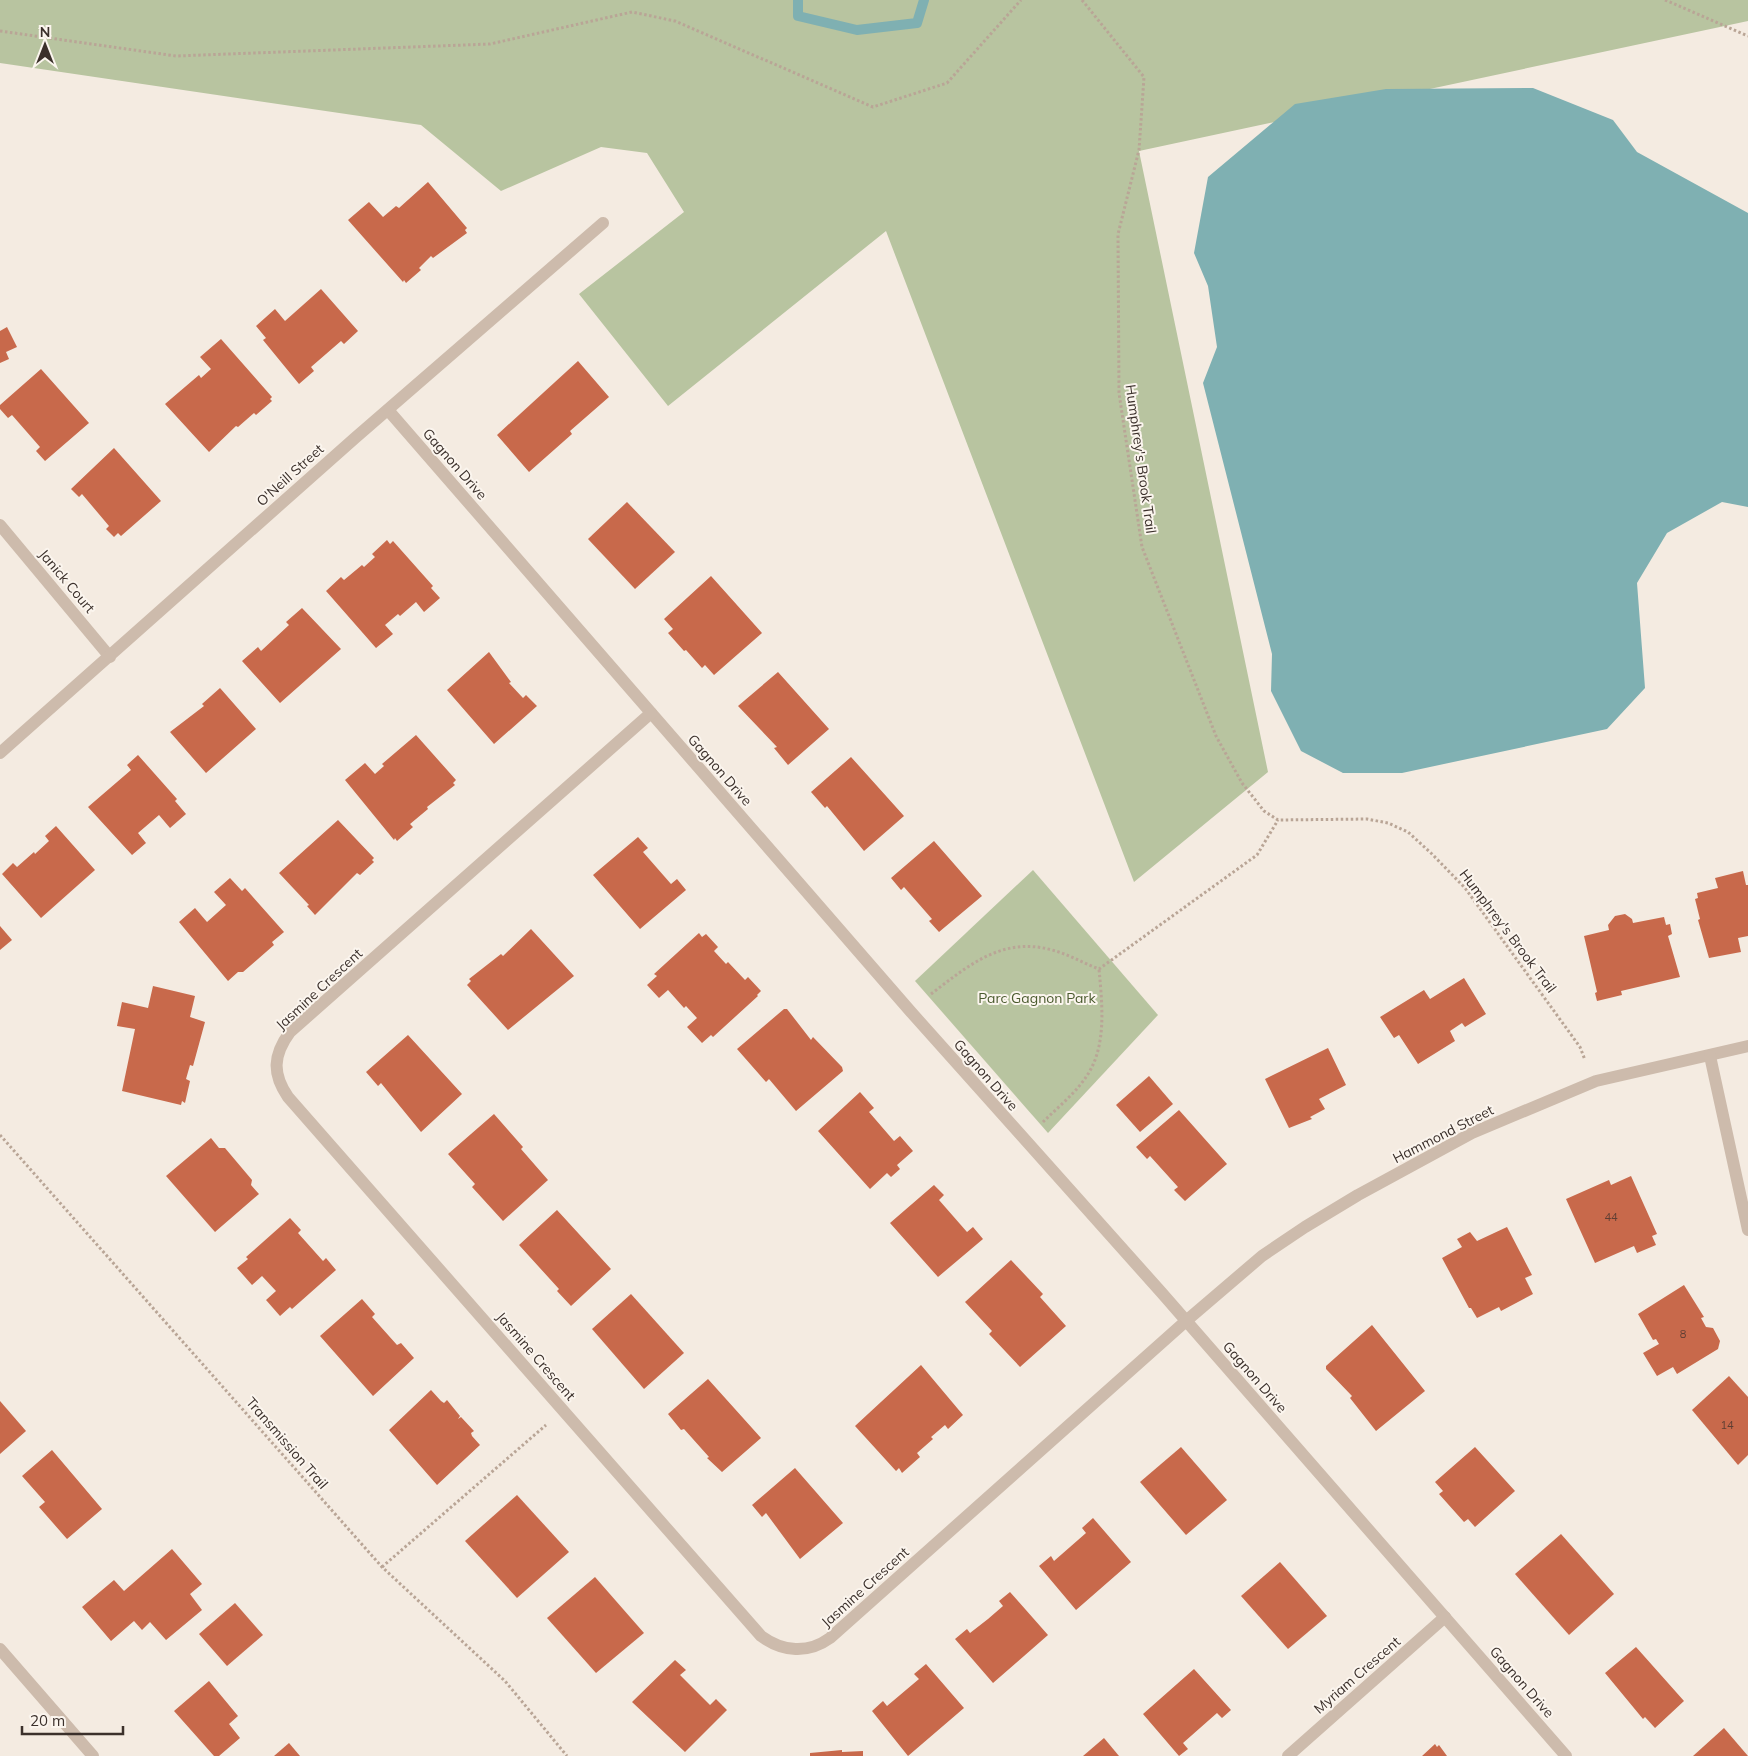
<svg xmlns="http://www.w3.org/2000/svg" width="1748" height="1756" viewBox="0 0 1748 1756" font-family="Mulish,sans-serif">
	<rect width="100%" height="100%" fill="#f4ebe1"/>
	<!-- green -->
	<g fill="#b8c4a0">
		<path d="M0,0h1748v21l-609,130 129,621 -134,110 -248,-651 -218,175 -89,-112 105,-82 -37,-59 -46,-6 -100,44 -80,-66 -421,-62z"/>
		<path d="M1033,870l125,145 -110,118 -133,-152z"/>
	</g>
	<!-- water -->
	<path fill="#7fb0b2" d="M1533,88l80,32 24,32 111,61v294l-26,-5 -55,31 -30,50 8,105 -38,41 -205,44h-59l-42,-22 -30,-60 1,-37 -69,-271 14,-36 -9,-61 -14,-33 14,-76 87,-73 91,-15z"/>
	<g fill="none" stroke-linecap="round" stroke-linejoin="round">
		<!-- stream -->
		<path stroke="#7fb0b2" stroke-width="10" d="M798,0v16l59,14 60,-7 7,-23"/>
	</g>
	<!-- building -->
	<g fill="#c8694b">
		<path d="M428,182l39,46 -2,2 2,3 -34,25 -2,-2 -12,12 2,2 -15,13 -2,-3 -1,2 -55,-62 21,-18 14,15 13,-11 3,2z"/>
		<path d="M321,289l37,42 -14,13 -3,-3 -30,26 3,4 -15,13 -36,-44 3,-2 -10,-12 19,-17 10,12z"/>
		<path d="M7,327l10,20 -11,5 3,7 -9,4v-32z"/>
		<path d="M221,339l51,58 -2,2 2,2 -16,14 -2,-2 -16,14 -2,-1 -27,26 -44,-48 34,-29 2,3 10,-9 -11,-12z"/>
		<path d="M578,361l31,36 -39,34 2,3 -43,38 -32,-37z"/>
		<path d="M41,369l48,54 -44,38 -9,-10 4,-4 -28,-32 -4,3 -8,-9v-4z"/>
		<path d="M114,448l47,53 -40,35 -3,-3 -4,4 -8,-8 3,-3 -27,-32 -3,3 -8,-8z"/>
		<path d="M627,502l48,50 -40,37 -47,-50z"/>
		<path d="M387,540l3,4 3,-3 40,45 -2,2 9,10 -16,14 -8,-10 -16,14 -2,-2 -13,11 8,9 -17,14 -50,-57 15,-14 3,3 18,-15 2,2 11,-10 -3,-3z"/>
		<path d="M711,576l51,57 -48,42 -9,-10 -3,3 -16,-18 -2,1 -16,-18 5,-4 -9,-10z"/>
		<path d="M302,608l39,41 -61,54 -38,-42 16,-14 3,4 28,-26 -3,-3z"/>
		<path d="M489,652l22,30 -2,1 14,15 3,-3 11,11 -43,38 -47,-54z"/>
		<path d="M778,672l51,57 -41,36 -14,-17 3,-1 -39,-41z"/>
		<path d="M220,688l36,41 -50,44 -36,-41 34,-26 -2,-2z"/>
		<path d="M416,735l40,45 -3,3 2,2 -28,22 1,2 -18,15 3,3 -16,14 -2,-3 -1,2 -49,-60 20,-17 10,11 9,-8 -2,-2z"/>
		<path d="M138,755l39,44 -2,2 11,13 -16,14 -11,-13 -21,18 8,10 -14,12 -44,-48 43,-37 -4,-5z"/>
		<path d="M851,757l53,59 -40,35 -37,-45 -2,2 -14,-16z"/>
		<path d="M338,820l36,38 -2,2 2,2 -14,13 -3,-2 -42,42 -8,-9 2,-1 -30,-32z"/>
		<path d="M56,826l39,44 -54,48 -39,-44 11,-11 4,4 17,-15 1,2 14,-13 -4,-5z"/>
		<path d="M638,837l10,11 -5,4 28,32 6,-5 9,11 -46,39 -47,-54z"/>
		<path d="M934,841l48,55 -43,36 -10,-11 3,-2 -28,-32 -3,3 -10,-12z"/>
		<path d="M1743,871l3,14h2v51l-10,2 3,14 -32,6 -11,-38 2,-1 -5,-20 3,-1 -1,-5 21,-5 -3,-10z"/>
		<path d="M230,878l12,13 3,-3 39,44 -12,10 2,3 -31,27h-5l-10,9 -49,-59 16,-14 12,14 19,-17 -12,-13z"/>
		<path d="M1625,914l7,5 1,4 31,-6 2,8 4,-1 2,10 -4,2 12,41 -59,14 1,4 -25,6 -2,-8 2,-1 -13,-56 25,-6 -1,-5 7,-9z"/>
		<path d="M0,926l12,14 -12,10z"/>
		<path d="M531,929l43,47 -66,54 -41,-45 4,-4 -2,-2 32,-25 2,2z"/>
		<path d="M699,933l3,4 4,-3 12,13 -4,4 12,13 2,-2 17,18 3,-3 13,14 -4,4 1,1 -45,41 -2,-2 -9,8 -15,-16 10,-9 -11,-12 -2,2 -16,-18 -9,8 -12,-13 10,-9 -3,-2z"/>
		<path d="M1464,978l22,36 -21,13 -3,-4 -12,8 5,10 -37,23 -19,-29 -5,3 -14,-21 44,-27 6,9z"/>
		<path d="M153,986l42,10 -5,21 15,5 -12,44 -3,-1 -4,14 4,2 -5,22 -3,-2 -1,4 -59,-14 13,-62 -18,-3 5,-24 26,6z"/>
		<path d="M784,1009h3l24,31 2,-3 29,30 1,4 -47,40 -27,-32 -3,3 -29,-33z"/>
		<path d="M408,1035l54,59 -41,38 -40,-49 -3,3 -12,-14z"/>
		<path d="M1328,1048l18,37 -27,14 6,10 -15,8 2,2 -23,9 -24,-49z"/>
		<path d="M1149,1076l24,28 -33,28 -24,-27z"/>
		<path d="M860,1092l14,16 -5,4 25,29 6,-5 13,15 -16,14 3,4 -9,8 -4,-4 -17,16 -52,-58z"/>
		<path d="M1179,1110l48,54 -42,37 -11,-11 4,-3 -28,-31 -3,3 -11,-12z"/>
		<path d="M494,1114l29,33 -2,2 27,31 -45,41 -31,-34 3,-3 -27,-30z"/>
		<path d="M211,1138l8,10h6l27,32 -1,5 8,9 -44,38 -49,-56z"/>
		<path d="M1631,1176l26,58 -5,2 4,9 -19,8 -3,-7 -39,17 -29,-64 43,-19 2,5z"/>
		<path d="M934,1185l10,10 -5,5 28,32 6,-5 10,12 -45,38 -48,-54z"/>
		<path d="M557,1210l54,59 -40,37 -14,-15 2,-2 -40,-44z"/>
		<path d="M290,1218l11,12 -3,3 25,28 3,-3 10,12 -44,39 -2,-2 -10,9 -14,-16 10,-9 -14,-15 -10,9 -15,-17 11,-9 -2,-2z"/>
		<path d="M1507,1227l25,48 -7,3 8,16 -32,17 -2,-4 -22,11 -6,-10h-2l-27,-50 20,-11 -5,-8 13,-7 7,9z"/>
		<path d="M1011,1260l32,34 -3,3 26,29 -46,41 -31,-33 3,-3 -27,-29z"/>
		<path d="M1684,1285l20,32 -3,1 5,9 7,1 7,13 -2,8 -41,25 -4,-7 -16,9 -14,-23 16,-9 -3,-5 -3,1 -15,-26z"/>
		<path d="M631,1294l53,59 -40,36 -52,-60z"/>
		<path d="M362,1299l13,15 -3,3 25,28 4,-2 13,15 -41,38 -53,-60z"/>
		<path d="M1372,1325l53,66 -49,40 -26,-33 2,-2 -26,-27v-3z"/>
		<path d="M921,1365l42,50 -15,14 -3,-4 -14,12 2,2 -16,14 3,4 -18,16 -3,-5 -3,3 -41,-45z"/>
		<path d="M1729,1376l19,21v58l-10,10 -46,-55z"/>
		<path d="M708,1379l53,59 -39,34 -15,-14 2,-1 -25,-28 -3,1 -13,-16z"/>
		<path d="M431,1390l10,11 3,2 3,-3 13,16 -2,3 3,-2 13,14 -3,2 1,3 8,9 -43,40 -48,-55z"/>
		<path d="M0,1401l26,30 -26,23z"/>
		<path d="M1181,1447l46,53 -41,35 -46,-53z"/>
		<path d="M1475,1447l40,44 -40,36 -7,-8 -4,3 -25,-28 4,-3 -8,-9z"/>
		<path d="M52,1450l50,59 -35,30 -28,-32 6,-5 -23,-26z"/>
		<path d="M795,1468l48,55 -43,36 -34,-46 -4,4 -10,-12z"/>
		<path d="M517,1495l52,57 -52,46 -52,-57z"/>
		<path d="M1093,1518l38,44 -55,48 -37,-44 12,-10 3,5 32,-28 -4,-5z"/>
		<path d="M1561,1534l53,60 -45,41 -54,-61z"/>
		<path d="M172,1549l30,35 -12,10 12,16 -36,30 -16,-18 -8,8 -8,-9 -23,20 -29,-34 32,-27 10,11z"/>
		<path d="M1280,1562l47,54 -39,33 -47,-53z"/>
		<path d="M595,1577l49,56 -48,40 -49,-55z"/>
		<path d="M1010,1592l38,43 -55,48 -38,-44 12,-10 3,4 18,-14 15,-13 -4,-5z"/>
		<path d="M235,1603l28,32 -36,31 -28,-32z"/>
		<path d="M1636,1647l48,54 -29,27 -10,-11 -2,2 -38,-46z"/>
		<path d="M675,1660l11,10 -6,5 30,30 6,-6 11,11 -42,42 -53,-50z"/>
		<path d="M926,1664l38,44 -56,48 -36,-45 11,-10 4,5 32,-27 -5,-5z"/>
		<path d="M1194,1669l37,41 -9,8 -5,-5 -34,30 5,6 -9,7 -36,-42z"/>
		<path d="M209,1681l29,35 -9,8 11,14 -21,18h-5l-40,-45z"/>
		<path d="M1724,1728l24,28h-55z"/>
		<path d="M1104,1738l15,18h-36z"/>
		<path d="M289,1743l11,13h-26z"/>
		<path d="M1435,1744l2,3 2,-2 8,11h-25z"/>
		<path d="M842,1750v2l21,-1v5h-53v-3z"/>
	</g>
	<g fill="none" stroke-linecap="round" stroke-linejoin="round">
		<!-- path -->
		<g stroke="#b9a596" stroke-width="3" stroke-dasharray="2.5 2.5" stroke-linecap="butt">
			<path d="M1082,0l62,77 -5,73 -21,84 1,159 23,154 74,189 26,47 22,28 14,9 89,-1 21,4 20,9 24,22 33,34 115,159 5,13"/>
			<path d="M1665,0l83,36"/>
			<path d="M0,31l176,25 314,-12 142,-32 43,9 198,86 74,-24 74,-83"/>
			<path d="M931,994c37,-28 71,-58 121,-44 16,4 31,13 47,19l158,-114 21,-35"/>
			<path d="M1043,1122c15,-15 34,-30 45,-48 19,-30 14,-71 11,-105"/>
			<path d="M0,1135l382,432 123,114 62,75"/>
			<path d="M382,1567l164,-142"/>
		</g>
		<!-- street -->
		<g stroke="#cdbbac" stroke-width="12">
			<path d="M388,410l523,602 250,280 405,464"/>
			<path d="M0,525l110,132"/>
			<path d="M651,713l-361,319c-17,23 -18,42 -2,65l473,539c22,16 47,18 69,2l356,-317 76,-65 43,-29 53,-32 114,-62 124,-52 152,-35"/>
			<path d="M0,753l355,-315 248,-215"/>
			<path d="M1710,1056l38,174"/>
			<path d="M0,1649l93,107"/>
			<path d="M1288,1756l157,-139"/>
		</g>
	</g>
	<g text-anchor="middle" stroke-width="4" stroke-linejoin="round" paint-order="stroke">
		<!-- number labels -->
		<g font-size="11" fill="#5e3e33">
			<text x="1611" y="1221">44</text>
			<text x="1683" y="1338">8</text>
			<text x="1727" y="1429">14</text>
		</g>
		<!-- street labels -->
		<g font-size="14" fill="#3b302b" stroke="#fbf5ee">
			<text transform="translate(1141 459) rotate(82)" y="5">Humphrey's Brook Trail</text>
			<text transform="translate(455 464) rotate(49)" y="5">Gagnon Drive</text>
			<text transform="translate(290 475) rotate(-42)" y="5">O'Neill Street</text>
			<text transform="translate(67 581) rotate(50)" y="5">Janick Court</text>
			<text transform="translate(720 770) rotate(49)" y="5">Gagnon Drive</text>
			<text transform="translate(1508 931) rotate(53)" y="5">Humphrey's Brook Trail</text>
			<text transform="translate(319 989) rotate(-43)" y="5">Jasmine Crescent</text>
			<text transform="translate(986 1075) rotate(49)" y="5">Gagnon Drive</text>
			<text transform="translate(1443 1134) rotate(-27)" y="5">Hammond Street</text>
			<text transform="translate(536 1356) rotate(49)" y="5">Jasmine Crescent</text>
			<text transform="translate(1255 1377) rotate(49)" y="5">Gagnon Drive</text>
			<text transform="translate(287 1443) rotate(49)" y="5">Transmission Trail</text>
			<text transform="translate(865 1587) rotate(-42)" y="5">Jasmine Crescent</text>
			<text transform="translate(1357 1675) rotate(-41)" y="5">Myriam Crescent</text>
			<text transform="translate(1522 1682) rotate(49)" y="5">Gagnon Drive</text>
		</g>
		<!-- park labels -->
		<g font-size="14" fill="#4a5a2e" stroke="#fbf5ee">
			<text x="1037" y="1003">Parc Gagnon Park</text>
		</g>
	</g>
	<!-- north arrow -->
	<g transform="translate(45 45)" stroke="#fbf5ee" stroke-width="4" paint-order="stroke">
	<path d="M0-4L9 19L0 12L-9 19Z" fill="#3b302b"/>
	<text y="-8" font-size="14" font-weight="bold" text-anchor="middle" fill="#3b302b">N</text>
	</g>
	<!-- scale -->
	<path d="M22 1726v8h101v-8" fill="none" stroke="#3b302b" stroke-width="2.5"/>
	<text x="30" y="1726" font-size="15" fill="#3b302b" stroke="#fbf5ee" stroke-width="4" paint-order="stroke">20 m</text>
</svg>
